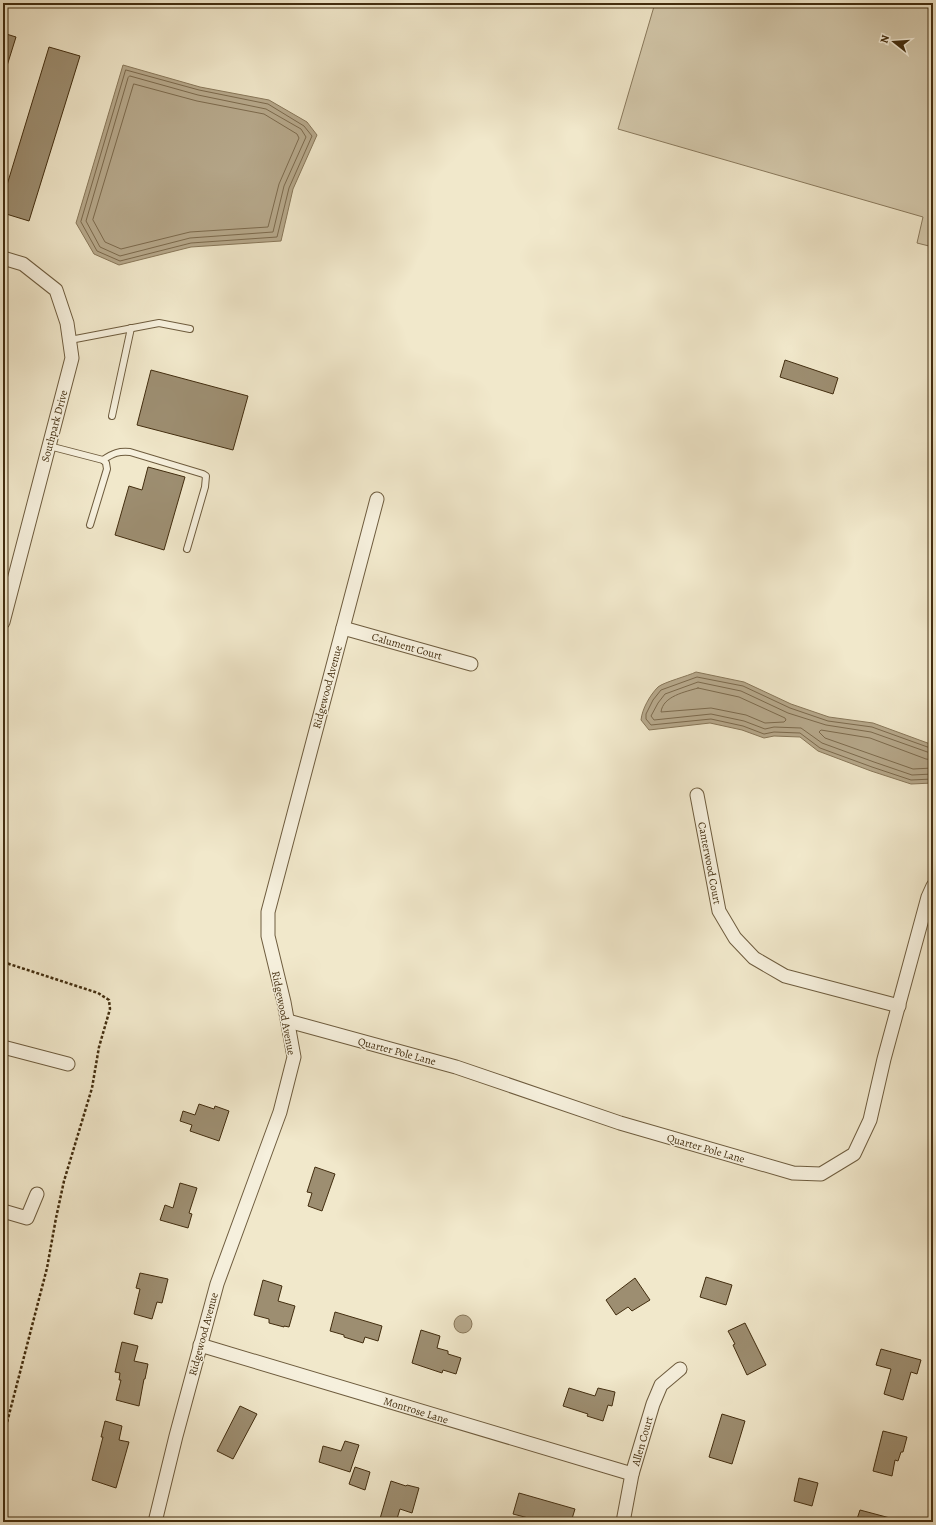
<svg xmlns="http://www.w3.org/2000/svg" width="936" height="1525" viewBox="0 0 936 1525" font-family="Alegreya,serif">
	<rect width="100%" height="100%" fill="#f1e8cb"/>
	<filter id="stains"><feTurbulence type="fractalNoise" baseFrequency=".005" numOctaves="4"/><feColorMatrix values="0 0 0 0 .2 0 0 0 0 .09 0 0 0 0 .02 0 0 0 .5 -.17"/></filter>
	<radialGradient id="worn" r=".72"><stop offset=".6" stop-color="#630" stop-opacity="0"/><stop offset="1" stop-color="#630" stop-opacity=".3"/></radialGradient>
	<!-- green -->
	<path fill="#d3c8ab" stroke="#8a7a5d" d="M655,3h278v244l-16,-4 6,-26 -305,-88z"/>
	<!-- water -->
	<g fill="#b6a88b" stroke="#887759">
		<path d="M123,65l77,22 69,13 38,22 10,13 -24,54 -12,52 -90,6 -72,18 -25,-11 -18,-31z"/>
		<path d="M696,672l48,10 47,22 38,13 44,6 60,22v38l-22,1 -40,-13 -53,-20 -18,-14 -26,-1 -10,2 -22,-8 -32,-7 -61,7 -8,-10c1,-11 9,-25 17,-33 6,-5 30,-11 38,-15z"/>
		<circle cx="463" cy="1324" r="9"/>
	</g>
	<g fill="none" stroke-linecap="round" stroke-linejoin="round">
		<!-- shore -->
		<g stroke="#7c6a4d" stroke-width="1">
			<path d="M126,70l73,20 69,14 36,22 8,10 -23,52 -12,49 -86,6 -71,18 -23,-10 -16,-29z"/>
			<path d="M130,76l68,19 68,14 35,20 5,8 -22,49 -11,46 -83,6 -70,18 -20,-9 -14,-26 42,-143z"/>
			<path d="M134,84l63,17 67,13 33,20 2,4 -20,46 -11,43 -78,5 -69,17 -16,-7 -12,-22z"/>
			<path d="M698,688l41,9 46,21 1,2 -2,2 -19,1 -19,-8 -35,-7 -50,4c2,-16 24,-20 37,-24z"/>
			<path d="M933,749l-61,-22 -44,-6 -38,-13 -47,-22 -46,-9 -36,13 -8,10 -7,14v5l5,6 60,-6 32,7 21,8 10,-2 26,1 20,15 52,19 39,13 22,-1"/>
			<path d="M933,754l-62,-22 -45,-7 -38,-12 -47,-22 -43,-9 -33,12 -7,9 -7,13 3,4 57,-6 33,7 21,8 9,-2 27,1 21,15 52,19 38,13 21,-1"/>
			<path d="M933,760l-7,-1 -56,-21 -49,-8 -2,2 6,6 88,31 20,-1"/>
		</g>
	</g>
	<!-- building -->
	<g fill="#9d8e71" stroke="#422d0f">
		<path d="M3,33l13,4 -10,32h-3z"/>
		<path d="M49,47l31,9 -51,165 -26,-8v-15z"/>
		<path d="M785,360l53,18 -5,16 -53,-17z"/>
		<path d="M151,370l97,26 -15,54 -96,-25z"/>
		<path d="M148,467l37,10 -21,73 -49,-15 14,-49 13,4z"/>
		<path d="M199,1104l15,5 1,-3 14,5 -10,30 -29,-10 2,-6 -12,-4 3,-10 12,4z"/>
		<path d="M315,1167l20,7 -13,37 -14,-5 4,-13 -5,-1z"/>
		<path d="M180,1183l17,5 -8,25 3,1 -4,14 -28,-8 5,-15 8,3z"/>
		<path d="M140,1273l28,6 -6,24 -5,-1 -5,17 -18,-5 6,-25 -4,-1z"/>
		<path d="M706,1277l26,8 -6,20 -26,-8z"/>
		<path d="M635,1278l15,22 -18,11 -4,-4 -12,8 -10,-15z"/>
		<path d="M263,1280l19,6 -4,15 17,5 -6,21 -5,-1v1l-15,-4v-4l-15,-4z"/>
		<path d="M335,1312l47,14 -4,15 -13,-4 -2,6 -19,-6v-2l-14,-4z"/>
		<path d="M745,1323l21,42 -19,10 -14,-30 2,-1 -7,-13z"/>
		<path d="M421,1330l19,6 -3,12 11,3v3l13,4 -5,16 -13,-4 -1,3 -30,-10z"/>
		<path d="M122,1342l16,4 -4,15 14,3 -3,15h-1l-5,27 -23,-6 5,-20h-2l1,-7 -5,-1z"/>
		<path d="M881,1349l40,11 -4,14 -6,-2 -8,28 -19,-6 7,-25 -15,-4z"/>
		<path d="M569,1388l26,8 3,-8 17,4 -3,14 -4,-1 -5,16 -16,-5 1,-2 -25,-8z"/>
		<path d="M240,1406l17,8 -24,45 -16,-8z"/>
		<path d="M722,1414l23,7 -13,43 -23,-7z"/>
		<path d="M105,1421l17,5 -3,14 10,2 -13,46 -24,-8 11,-43h-2z"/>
		<path d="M883,1431l24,6 -4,15h-2l-3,9 -3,-1 -3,16 -19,-5z"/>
		<path d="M345,1441l14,4 -9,27 -31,-10 4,-16 18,5z"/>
		<path d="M355,1467l15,5 -5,18 -16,-6z"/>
		<path d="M799,1478l19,5 -6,23 -18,-5z"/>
		<path d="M391,1481l15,5 1,-1 12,3 -7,25 -12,-4 -4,13h-17z"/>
		<path d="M519,1493l56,16 -4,13h-18l-12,-4 -1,3 -27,-7z"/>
		<path d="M860,1510l30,8 -1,4h-33z"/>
	</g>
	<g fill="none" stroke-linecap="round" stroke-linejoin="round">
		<defs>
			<g id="service">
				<path d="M70,340l89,-17 31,6"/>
				<path d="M112,416l19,-88"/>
				<path d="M49,446l54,14 3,3 1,6 -17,56"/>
				<path d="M103,460c10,-7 16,-9 27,-8l73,22 3,2 -1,11 -18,62"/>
			</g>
			<g id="minor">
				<path d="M3,258l20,6 33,26 11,33 5,35 -69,264"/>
				<path d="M343,628l128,36"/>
				<path d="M697,795l22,116 16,27 19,20 31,18 114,30"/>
				<path d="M288,1021l168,46 164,56 173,50 28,1 33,-20 16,-34 14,-61 44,-162 5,-11"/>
				<path d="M3,1047l65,17"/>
				<path d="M3,1211l24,7 10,-24"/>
				<path d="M200,1345l432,129"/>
				<path d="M155,1522l21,-86 41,-152 63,-172 14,-55 -10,-55 -16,-66v-24l109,-413"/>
				<path d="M623,1522l9,-48 21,-70 8,-19 19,-16"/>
			</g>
		</defs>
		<!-- service casing -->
		<use href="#service" stroke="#6e5c3e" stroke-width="8"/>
		<!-- minor casing -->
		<use href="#minor" stroke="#6e5c3e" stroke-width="15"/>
		<!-- path -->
		<path stroke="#422d0f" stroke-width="2.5" stroke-dasharray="3 2" stroke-linecap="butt" d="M3,962l95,31 11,7 1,9 -11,38 -7,41 -28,93 -8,37 -9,50 -44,170"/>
		<!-- service -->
		<use href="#service" stroke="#f6f0dd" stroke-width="6"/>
		<!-- minor -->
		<use href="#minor" stroke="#f6f0dd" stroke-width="13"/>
	</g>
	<g text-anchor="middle" stroke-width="3" stroke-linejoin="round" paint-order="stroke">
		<!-- street labels -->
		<g font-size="11" fill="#422d0f" stroke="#f6f0dd">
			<text transform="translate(54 426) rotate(-75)" y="4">Southpark Drive</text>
			<text transform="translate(407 646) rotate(16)" y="4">Calument Court</text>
			<text transform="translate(327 687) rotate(-75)" y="4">Ridgewood Avenue</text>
			<text transform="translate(710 863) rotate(79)" y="4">Canterwood Court</text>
			<text transform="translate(284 1013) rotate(79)" y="4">Ridgewood Avenue</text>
			<text transform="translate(397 1051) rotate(15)" y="4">Quarter Pole Lane</text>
			<text transform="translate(706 1148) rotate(16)" y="4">Quarter Pole Lane</text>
			<text transform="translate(203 1334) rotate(-75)" y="4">Ridgewood Avenue</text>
			<text transform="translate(416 1410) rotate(17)" y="4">Montrose Lane</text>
			<text transform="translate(642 1441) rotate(-74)" y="4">Allen Court</text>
		</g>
	</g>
	<!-- margin -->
	<rect width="936" height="1525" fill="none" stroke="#f1e8cb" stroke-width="16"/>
	<rect x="4" y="4" width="928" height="1517" fill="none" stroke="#422d0f" stroke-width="2"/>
	<rect x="8" y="8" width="920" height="1509" fill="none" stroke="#422d0f"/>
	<!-- north arrow -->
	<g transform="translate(894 42) rotate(287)" stroke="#f6f0dd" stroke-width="3" paint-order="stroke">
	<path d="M0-3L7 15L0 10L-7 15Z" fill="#422d0f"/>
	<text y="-6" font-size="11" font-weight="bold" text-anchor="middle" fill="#422d0f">N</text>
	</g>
	<rect width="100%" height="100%" filter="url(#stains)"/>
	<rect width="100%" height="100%" fill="url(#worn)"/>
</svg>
